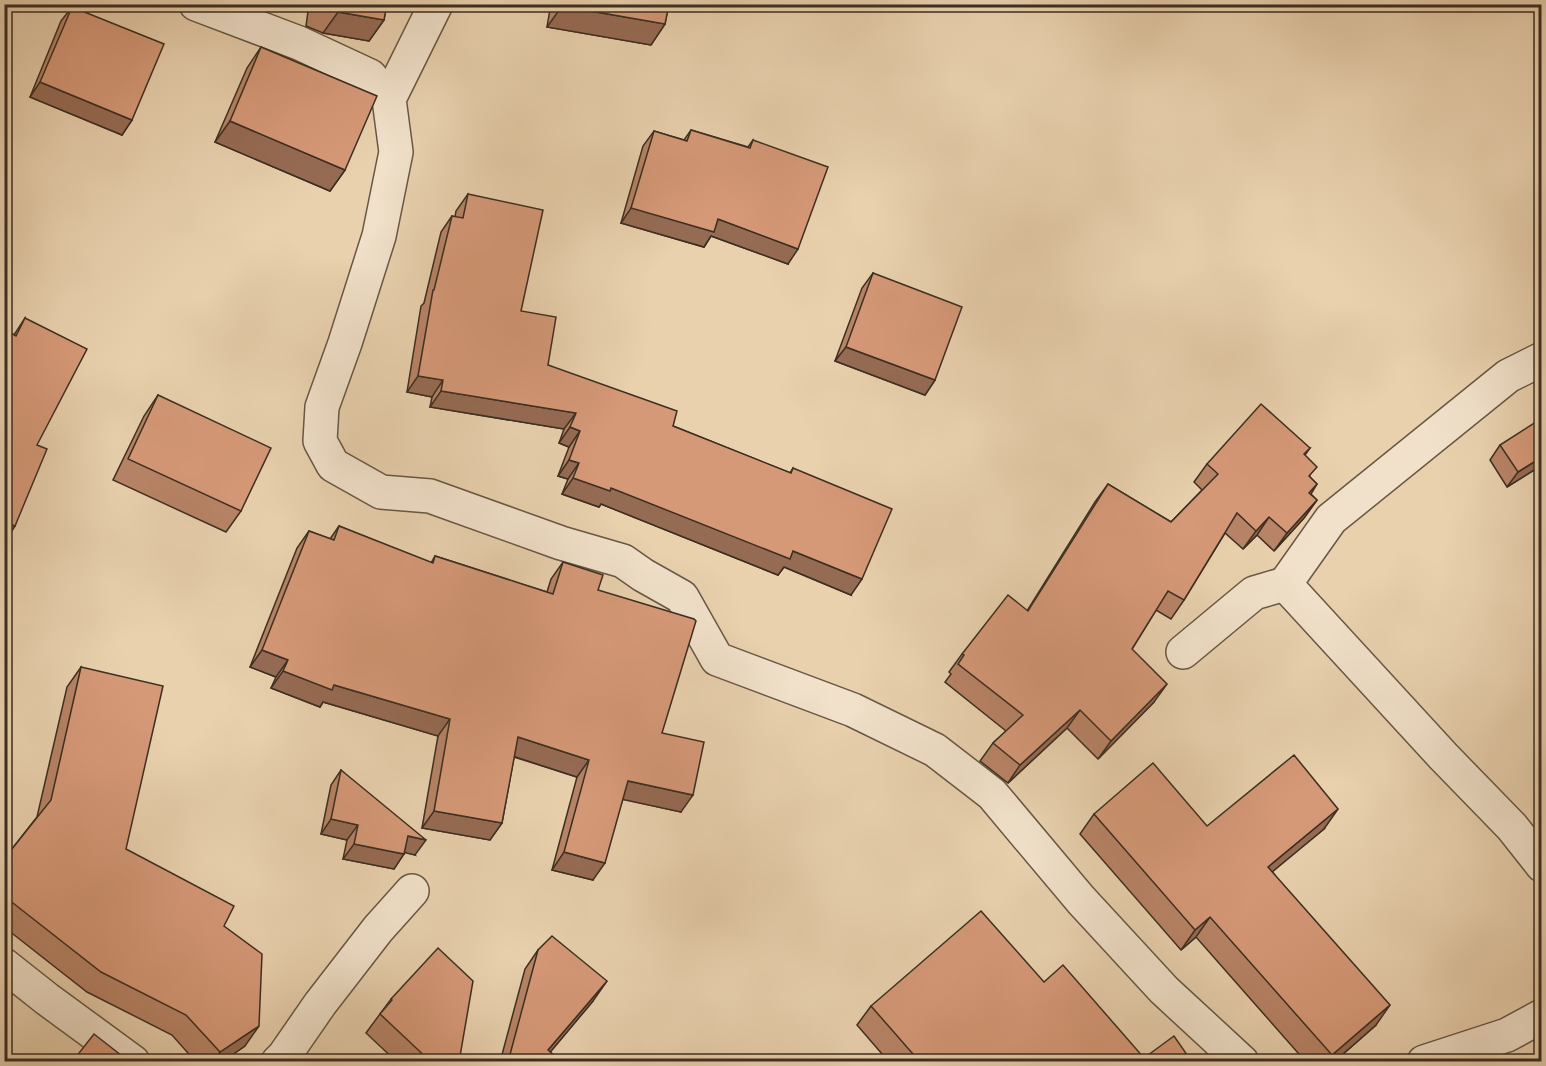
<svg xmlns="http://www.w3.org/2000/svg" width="1546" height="1066" viewBox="0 0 1546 1066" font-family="'EB Garamond',serif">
	<rect width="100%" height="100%" fill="#e9d1ae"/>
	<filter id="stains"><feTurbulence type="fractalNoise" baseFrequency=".00333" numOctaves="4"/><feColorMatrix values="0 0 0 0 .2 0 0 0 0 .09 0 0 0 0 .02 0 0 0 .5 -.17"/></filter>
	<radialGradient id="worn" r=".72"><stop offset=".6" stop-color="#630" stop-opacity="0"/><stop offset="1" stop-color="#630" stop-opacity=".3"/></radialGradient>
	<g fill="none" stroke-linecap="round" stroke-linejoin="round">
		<defs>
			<g id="minor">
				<path d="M196,4l103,39 71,33 19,23"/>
				<path d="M436,4l-47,95 7,53 -17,84 -34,107 -23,64 -2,34 13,24 48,27 49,4 131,47 62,18 20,14 39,22 35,62 136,51 82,40 57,44 89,106 83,90 78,72"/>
				<path d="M1542,359l-34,17 -177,143 -46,65 158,172 69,71 30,38"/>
				<path d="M1183,652l71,-59 31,-9"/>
				<path d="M4,965l43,34 86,63"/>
				<path d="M278,1062l6,-6 36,-52 58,-75 34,-38"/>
				<path d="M1424,1062l83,-27 35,-19"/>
			</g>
		</defs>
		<!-- minor casing -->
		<use href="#minor" stroke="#675744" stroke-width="36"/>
		<!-- minor -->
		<use href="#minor" stroke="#f1e1ca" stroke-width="33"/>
	</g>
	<!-- wall -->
	<g fill="#b88467" stroke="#3c2e21" stroke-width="1.5">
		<path d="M309,4h78l-3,16 -15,21 -46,-8 -17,-7z"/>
		<path d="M542,4h127l-4,20 -14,21 -104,-18 3,-18 -8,-2z"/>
		<path d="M72,7l60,113 -10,15 -92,-38 31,-76z"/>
		<path d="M261,47l84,123 -15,21 -115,-49 32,-74z"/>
		<path d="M691,130l57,17 5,-7 35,124 -77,-28 -7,11 -83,-24 22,-77 11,-15 30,9z"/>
		<path d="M468,194l53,117 27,54 125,61 117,47 3,-5 58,127 -67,-28 -6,8 -177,-71 -2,3 -37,-13 6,-15 -10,-3 11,-29 -10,-4 5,-14 -134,-22 2,-10 -25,-5 14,-86 3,-3 17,-71 11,-16 3,1 1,-6z"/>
		<path d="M873,273l62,107 -10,15 -90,-34 27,-73z"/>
		<path d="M25,318l12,127 -22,81 -10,15 -1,-212 10,6z"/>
		<path d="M158,395l83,116 -15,21 -113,-52 31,-64z"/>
		<path d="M1500,445l42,20 -35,22 -17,-27z"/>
		<path d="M1310,448l-5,7 5,22 7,7 -6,10 6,6 -13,18 -30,33 -17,-16 -14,14 -18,-16 -41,67 -13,19 -15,-9 -24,39 22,53 -56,57 -31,-31 -59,55 -28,-22 13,-18 13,-12 -61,-49 6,-8 -2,-2 13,-18 65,-43 68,-109 13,-18 63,38 31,-32 -8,-8 13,-18z"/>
		<path d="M339,526l92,37 4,-7 112,36 4,-13 12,-17 35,28 64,143 19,79 -58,-13 -30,81 -41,-10 25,-93 -63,-20 -12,66 -12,17 -68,-12 16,-92 -115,-34 -3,5 -49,-19 5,-11 -26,-10 47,-119 12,-17 21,8z"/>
		<path d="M81,667l45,182 98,77 21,120 -23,16h-26l-24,-27 -85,-43 -83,-65v-68l33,-42 30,-130z"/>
		<path d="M341,770l74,85 -10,-3 -11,17 -51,-10 4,-19 -26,-6 10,-49z"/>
		<path d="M1094,814l113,12 117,3 -52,42 104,154 -42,37h-28l-110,-125 -15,13 -101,-116z"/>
		<path d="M538,950l55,51 -43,51 5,4 -3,6h-52l25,-93z"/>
		<path d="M1044,982l100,76 48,4h-303l-32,-37 14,-19z"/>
		<path d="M391,999l68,63h-62l-31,-29z"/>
	</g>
	<!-- shaded-wall -->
	<g fill="#966b54" stroke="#3c2e21" stroke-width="1.5">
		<path d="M543,4h10l-3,5 -8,-2z"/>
		<path d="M562,6l103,18 -14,21 -104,-18z"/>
		<path d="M338,12l46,8 -15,21 -46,-8z"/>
		<path d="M40,82l92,38 -10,15 -92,-38z"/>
		<path d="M230,121l115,49 -15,21 -115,-49z"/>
		<path d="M631,208l87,11 80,30 -10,15 -77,-28 -7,11 -83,-24z"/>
		<path d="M846,347l89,33 -10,15 -90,-34z"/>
		<path d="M418,376l25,4 -11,17 -25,-5z"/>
		<path d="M441,391l135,22 -12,16 -134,-22z"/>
		<path d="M570,427l10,4 -11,16 -10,-4z"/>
		<path d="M1542,457v8l-35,22 11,-15z"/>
		<path d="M569,460l10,3 -11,16 -10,-3z"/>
		<path d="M573,478l38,10 182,63 69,28 -11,16 -67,-28 -6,8 -177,-71 -2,3 -37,-13z"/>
		<path d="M1317,500l-13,18 -30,33 13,-18z"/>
		<path d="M1269,517l-12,18 -14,14 13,-18z"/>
		<path d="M4,522l11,4 -10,15h-1z"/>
		<path d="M262,650l26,10 -12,17 -26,-10z"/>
		<path d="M283,671l51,14 116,34 -12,17 -115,-34 -3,5 -49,-19z"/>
		<path d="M1167,684l-13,18 -56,57 13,-18z"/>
		<path d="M1080,710l-13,18 -59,55 12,-18z"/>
		<path d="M518,737l71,23 -12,17 -71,-23z"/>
		<path d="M628,781l65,14 -12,17 -65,-14z"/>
		<path d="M1338,809l-14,20 -70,58 14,-20z"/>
		<path d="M434,811l68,12 -12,17 -68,-12z"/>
		<path d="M331,819l27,6 -11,15 -26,-6z"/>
		<path d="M408,836l18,4 -11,15 -17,-4z"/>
		<path d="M354,844l50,10 -10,15 -51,-10z"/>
		<path d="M564,852l41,11 -12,17 -41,-10z"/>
		<path d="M1210,917l-14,20 -15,13 14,-20z"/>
		<path d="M607,981l-14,20 -51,61 6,-12z"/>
		<path d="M1390,1005l-14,20 -42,37h-6l4,-7z"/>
		<path d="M259,1026l-14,20 -23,16h-8l6,-10z"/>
	</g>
	<!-- building -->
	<g fill="#d69978" stroke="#3c2e21" stroke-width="1.5">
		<path d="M321,4h66l-3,16 -46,-8z"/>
		<path d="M562,4h107l-4,20 -103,-18z"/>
		<path d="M72,7l92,37 -32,76 -92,-38z"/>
		<path d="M261,47l116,49 -32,74 -115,-49z"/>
		<path d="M691,130l59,18 3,-8 75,27 -30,82 -80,-30 -4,13 -83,-24 23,-77 33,10z"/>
		<path d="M468,194l75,16 -22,101 35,6 -8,48 129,46 -4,15 118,47 2,-5 99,41 -30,70 -69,-28 -3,8 -179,-71 -1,3 -37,-13 6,-15 -10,-3 11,-29 -10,-4 6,-14 -135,-22 2,-11 -25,-4 15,-86h1l18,-74 11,2z"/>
		<path d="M873,273l89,34 -27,73 -89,-33z"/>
		<path d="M25,318l62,31 -50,96 10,4 -32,77 -11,-4v-193l12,7z"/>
		<path d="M158,395l113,53 -30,63 -113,-52z"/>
		<path d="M1261,404l49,44 -6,6 13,13 -8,9 8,8 -8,9 8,7 -30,33 -18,-16 -13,14 -19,-18 -53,87 -16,-9 -36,58 35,35 -56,57 -31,-31 -60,55 -27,-22 30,-28 -65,-51 6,-9 -2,-1 46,-59 20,16 80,-127 63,38 47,-48 -11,-10z"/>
		<path d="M1542,418v39l-24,15 -18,-27z"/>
		<path d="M339,526l94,37 2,-7 118,38 10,-32 40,13 -5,15 96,29 2,2 -34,112 42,9 -11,53 -65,-14 -23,82 -41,-11 25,-92 -71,-23 -16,86 -68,-12 16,-92 -116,-34 -2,5 -49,-19 5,-11 -26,-10 47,-119 25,9z"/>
		<path d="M81,667l82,19 -37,163 108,57 -10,20 38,28 -3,72 -39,26 -34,-37 -85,-43 -97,-76v-37l47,-59z"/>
		<path d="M1294,755l44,54 -70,58 122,138 -58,50 -122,-138 -15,13 -101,-116 59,-51 54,63z"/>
		<path d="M341,770l85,70 -18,-4 -4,18 -50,-10 4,-19 -27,-6z"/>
		<path d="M981,911l63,71 19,-17 81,93 30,-22 18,26h-272l-49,-56z"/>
		<path d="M552,936l55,45 -59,69 7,6 -5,6h-42l30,-112z"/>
		<path d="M438,948l35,33 -14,81h-28l-51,-48 12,-14 -1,-1z"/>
		<path d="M94,1034l28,22 -4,6h-46z"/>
	</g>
	<!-- margin -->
	<rect width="1546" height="1066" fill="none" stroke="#e9d1ae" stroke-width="24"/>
	<rect x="6" y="6" width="1534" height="1054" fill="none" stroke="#3c2e21" stroke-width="3"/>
	<rect x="12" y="12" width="1522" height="1042" fill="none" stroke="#3c2e21" stroke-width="1.5"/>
	<rect width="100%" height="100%" filter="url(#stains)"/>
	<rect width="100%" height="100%" fill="url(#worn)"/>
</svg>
